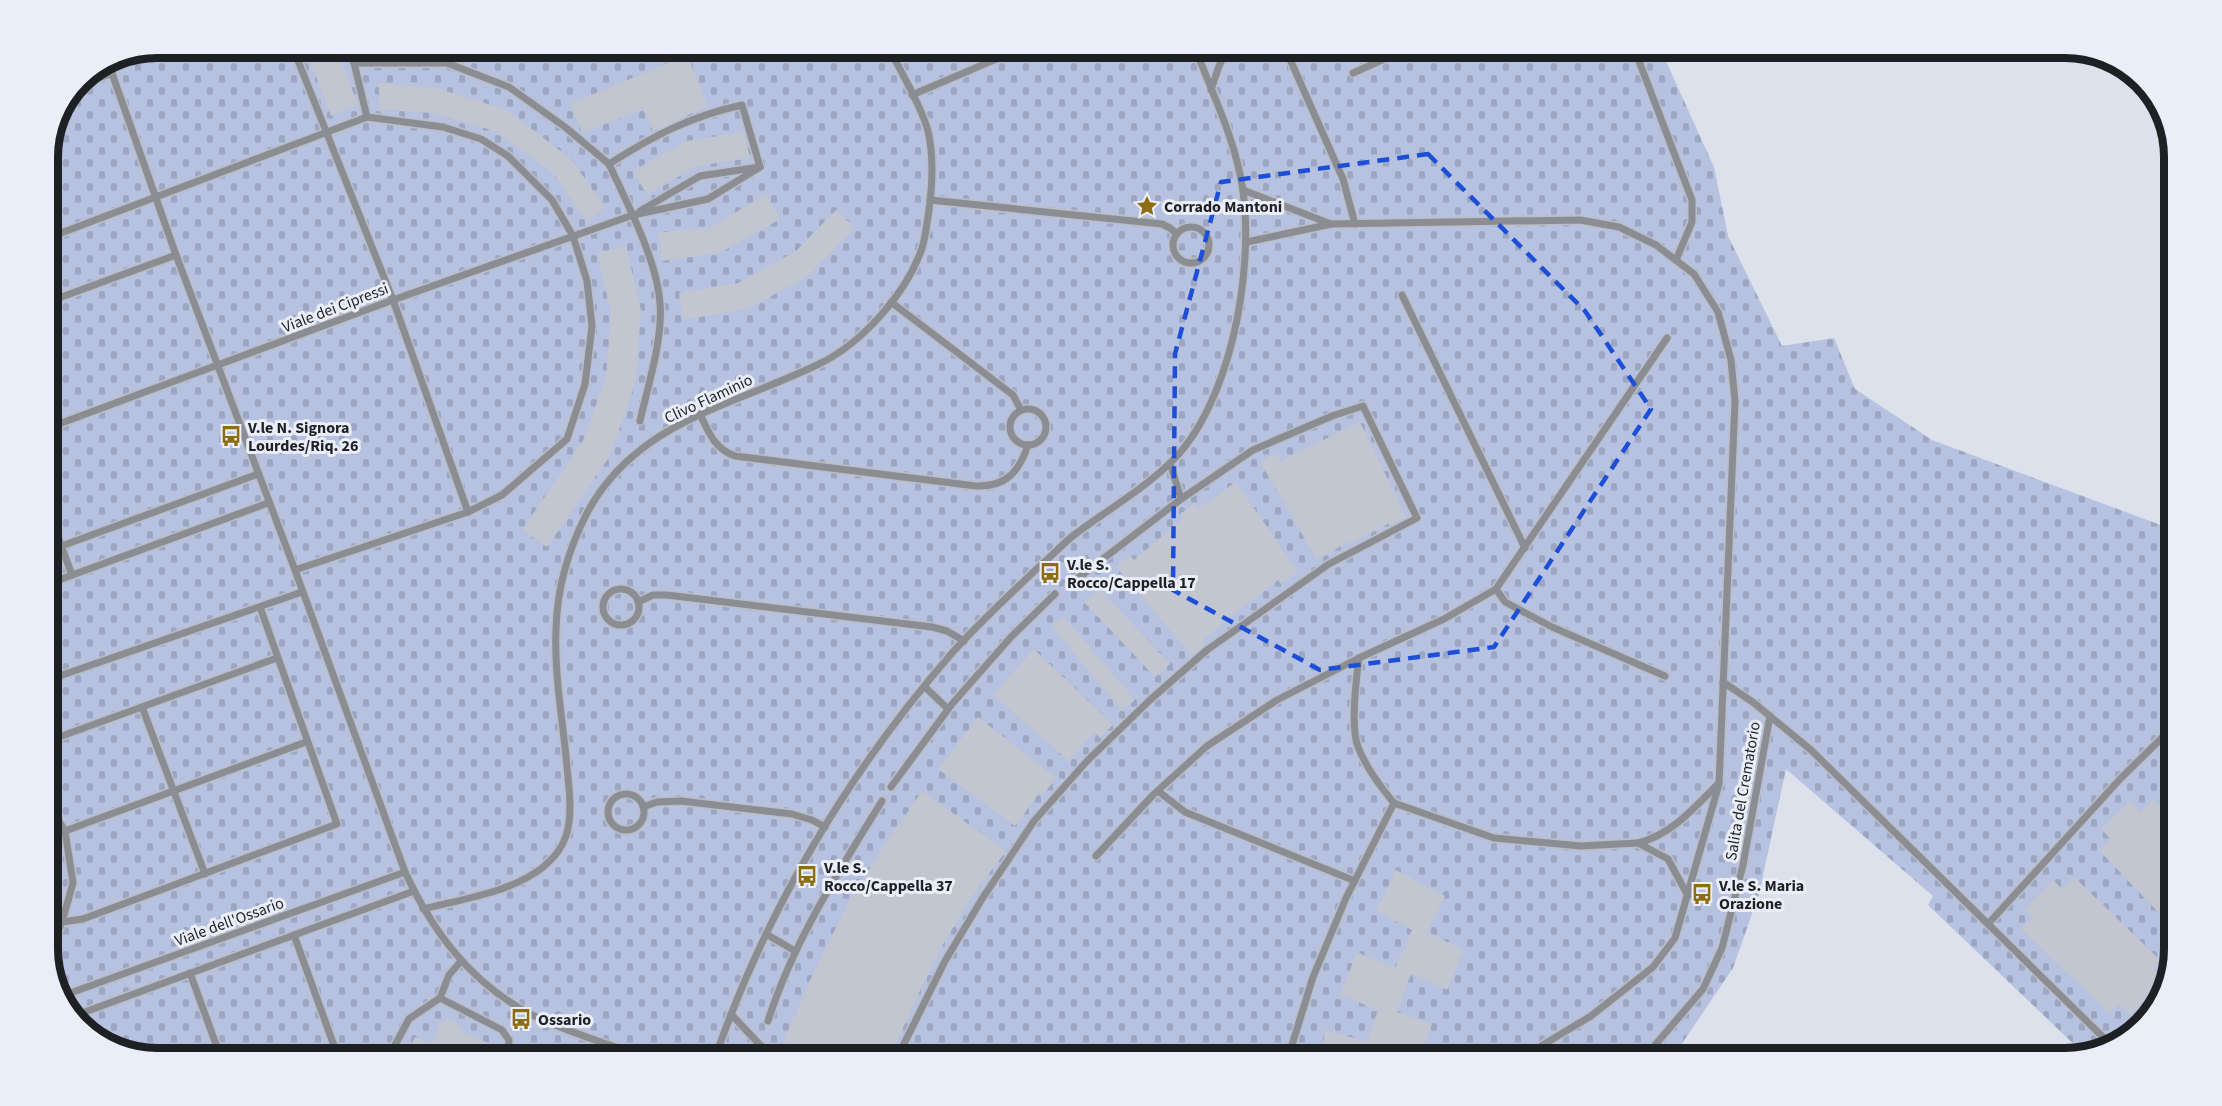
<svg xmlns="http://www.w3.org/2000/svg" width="2222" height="1106" viewBox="0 0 2222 1106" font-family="'Source Sans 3',sans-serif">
	<defs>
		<pattern id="cemetery-stones" width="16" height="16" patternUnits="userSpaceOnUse" patternTransform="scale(1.5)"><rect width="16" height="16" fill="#b6c2e0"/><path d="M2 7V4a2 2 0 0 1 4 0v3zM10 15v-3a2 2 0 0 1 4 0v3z" fill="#9ca6c0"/></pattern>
	</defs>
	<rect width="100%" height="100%" fill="#dce1ec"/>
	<!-- cemetery -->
	<path fill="url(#cemetery-stones)" d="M157,48h1503l54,119 14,69 54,110 52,-8 21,51 77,51 242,90v419l-11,48 -38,43 -42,13 -155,-148 5,-9 -147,-127 -27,125 -26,74 -54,80 4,10h-1526l-48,-11 -42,-37 -19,-54v-805l32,-71 36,-24z"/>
	<!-- building -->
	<g fill="#c2c6d1">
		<path d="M305,48h31l22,57 -27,11z"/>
		<path d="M687,55l21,51 -55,25 -10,-22 -61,24 -12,-29z"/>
		<path d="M379,83l57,5 71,22 64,49 34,48 -18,15 -34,-49 -58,-42 -64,-18 -52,-4z"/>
		<path d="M744,132l6,26 -53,8 -50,29 -14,-24 53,-30z"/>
		<path d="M766,194l14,25 -60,34 -58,8 -4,-28 53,-6z"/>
		<path d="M836,210l19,18 -48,49 -60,32 -64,11 -4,-27 59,-10 58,-32z"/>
		<path d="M626,246l15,64 -5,71 -26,75 -63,91 -25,-17 61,-89 23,-64 5,-64 -14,-60z"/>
		<path d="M1360,422l46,95 -15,8 -1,-2 -40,20v-2l-33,19 -57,-98 16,-9 5,8z"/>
		<path d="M1236,482l62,90 -17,12 -3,-4 -43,33 -33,28 3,3 -13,12 -76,-89 14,-12 4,5 49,-42 -3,-4 15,-11 4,5z"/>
		<path d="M1099,588l71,76 -15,13 -71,-75z"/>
		<path d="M1063,616l72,84 -13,11 -71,-85z"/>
		<path d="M1034,649l79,76 -13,13 -6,-6 -25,29 -76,-66z"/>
		<path d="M978,717l78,61 -13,17 -4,-2 -24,33 -77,-57z"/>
		<path d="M922,791l84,60 -36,48 -29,49 -28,57 -23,53h-66l-41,-16 25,-58 42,-85 47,-74 1,1z"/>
		<path d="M2153,799l21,21v109l-75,-79 12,-11 -10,-10 29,-28 10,11z"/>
		<path d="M1396,870l49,26 -18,36 37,18 -17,40 -36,-16 -14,38 35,12 -12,34h-24l-19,-6 -2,6h-56l7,-28 41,12 11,-32 -38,-15 17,-43 38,16 17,-38 -36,-19z"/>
		<path d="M2074,877l86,83 -7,8 12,11 -35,36 -12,-11 -9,9 -88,-84 11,-12 -8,-7 29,-30 9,9z"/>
		<path d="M451,1019l5,3 6,10 41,17 -1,9h-97l10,-21 17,7 8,-22z"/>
	</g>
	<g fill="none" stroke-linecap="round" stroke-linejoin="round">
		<defs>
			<g id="lane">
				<path d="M293,48l100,252 75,212"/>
				<path d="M348,48l6,15"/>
				<path d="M1285,48l58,131 12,45"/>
				<path d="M1634,48l58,152v22l-16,38"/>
				<path d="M108,62l68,193 119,315 110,302c28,60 65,110 125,142 37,18 78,30 117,44"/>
				<path d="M1353,73l56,-25"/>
				<path d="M77,86l35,-13"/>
				<path d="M1211,90l8,-24 9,-18"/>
				<path d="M912,95l110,-47"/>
				<path d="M367,117l-13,-54h93l62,24 56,40 44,37"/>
				<path d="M1243,190l88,34"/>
				<path d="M930,200l232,24 8,4 7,6"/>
				<path d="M640,211l60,-35 60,-9 -18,-62c-51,11 -89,31 -133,59 18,39 48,96 51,139 3,37 -12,82 -20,118"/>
				<circle cx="1191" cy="245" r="18"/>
				<path d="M48,238l319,-121 76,10 38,12 27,17 44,44 21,36 14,45 5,45 -7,58 -18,55 -65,56 -34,17 -173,58"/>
				<path d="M1247,242l84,-18 249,-4 39,7 37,18 38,29 24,38 13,48 4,41 -16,383 -44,154 -22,29 -62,49 -50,30 -13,12"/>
				<path d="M1402,295l123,253"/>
				<path d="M48,302l128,-47"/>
				<path d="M891,302l122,93 8,15"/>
				<circle cx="1028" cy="427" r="18"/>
				<path d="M700,414c8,18 15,35 35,42l241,30c30,1 43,-14 52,-41"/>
				<path d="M48,428l345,-128 240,-85 75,-16 52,-32"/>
				<path d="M1170,463l11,36"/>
				<path d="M48,510l24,65"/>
				<path d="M48,551l210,-77"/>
				<path d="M48,584l220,-81"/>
				<path d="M1496,589l9,13 47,25 113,49"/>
				<circle cx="621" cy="607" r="18"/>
				<path d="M638,602l15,-7h14l265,32 15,4 17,10"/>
				<path d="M1359,658c-3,22 -9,68 -1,89 9,22 22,39 36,56"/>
				<path d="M48,680l254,-88"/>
				<path d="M1723,682l31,21 57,47 299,294"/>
				<path d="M925,687l23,22"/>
				<path d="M142,707l63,167"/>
				<path d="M48,741l229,-83"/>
				<path d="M891,787l61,-83 59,-67 44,-43"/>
				<path d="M1158,791l27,21 170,69"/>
				<circle cx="626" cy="812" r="18"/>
				<path d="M48,803l17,28 8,52 -11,39 -14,33"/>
				<path d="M643,807l14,-5 24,-1 111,13 20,6 13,7"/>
				<path d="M65,831l241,-89"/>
				<path d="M1096,856l57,-61 54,-49 70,-46 82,-42 85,-39 52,-30 171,-251"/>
				<path d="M1688,896l-20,-37 -30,-16c33,-8 56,-35 79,-58"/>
				<path d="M423,909c39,-10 86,-16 119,-41 10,-8 20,-20 24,-32 7,-22 3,-47 1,-69 -4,-46 -13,-92 -11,-138 1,-41 12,-79 31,-116 49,-92 146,-107 232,-149 42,-20 86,-69 102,-113 4,-10 5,-23 7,-34 4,-26 6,-60 0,-86 -6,-22 -28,-63 -40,-83"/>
				<path d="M62,922l21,-3 254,-95 -77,-217"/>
				<path d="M1988,924l133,-146 53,-52"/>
				<path d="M766,934l29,17"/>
				<path d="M294,935l43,119"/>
				<path d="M190,973l31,85"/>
				<path d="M62,996l343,-124"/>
				<path d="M440,998l62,32 7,10 -1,18"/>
				<path d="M731,1014l29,31 19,13"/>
				<path d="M74,1016l340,-125"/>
				<path d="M768,1021c25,-79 71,-150 114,-220"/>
				<path d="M327,1058l28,-10"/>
				<path d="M388,1058l21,-39 31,-21 9,-23 12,-14"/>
				<path d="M715,1058c51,-148 134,-287 237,-405 28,-31 59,-60 90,-89 12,-10 23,-23 36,-32 31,-23 64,-42 92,-69 61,-58 84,-191 73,-272 -7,-50 -30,-96 -48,-143"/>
				<path d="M897,1058l48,-97 37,-62 52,-78 53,-60 63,-61 57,-50 122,-86 88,-46 -54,-112 -31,10 -79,34 -72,49 -112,86"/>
				<path d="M1288,1058l25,-81 33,-79 48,-95 100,35 87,8 57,-3"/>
				<path d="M1644,1058l59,-69 19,-41 21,-83 27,-149"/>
			</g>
		</defs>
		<!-- lane casing -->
		<use href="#lane" stroke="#babec8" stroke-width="10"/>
		<!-- lane -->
		<use href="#lane" stroke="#8b8d92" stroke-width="7"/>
	</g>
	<!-- marked area -->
	<path fill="none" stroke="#1d4ed8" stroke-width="4.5" stroke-dasharray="12 8" stroke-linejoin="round" d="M1428,154l157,157 66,98 -157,238 -174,23 -147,-80 2,-236 46,-172z"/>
	<!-- icons -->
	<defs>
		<symbol id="sight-bare" viewBox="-9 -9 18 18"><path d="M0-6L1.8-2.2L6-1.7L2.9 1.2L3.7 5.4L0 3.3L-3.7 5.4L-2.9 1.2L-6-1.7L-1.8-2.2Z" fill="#8d6d10" stroke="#eaeef9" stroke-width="2.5" paint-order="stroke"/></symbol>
		<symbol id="bus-bare" viewBox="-9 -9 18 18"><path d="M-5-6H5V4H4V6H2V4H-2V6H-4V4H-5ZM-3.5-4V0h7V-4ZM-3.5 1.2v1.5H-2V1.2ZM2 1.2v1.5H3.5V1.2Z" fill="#8d6d10" stroke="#eaeef9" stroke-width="2.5" paint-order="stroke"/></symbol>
	</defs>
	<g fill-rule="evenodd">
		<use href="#sight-bare" x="1132" y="191" width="30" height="30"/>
		<use href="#bus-bare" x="216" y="421" width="30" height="30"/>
		<use href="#bus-bare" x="1035" y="558" width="30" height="30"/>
		<use href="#bus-bare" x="792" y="861" width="30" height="30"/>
		<use href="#bus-bare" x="1687" y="879" width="30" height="30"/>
		<use href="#bus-bare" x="506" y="1004" width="30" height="30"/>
	</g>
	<g text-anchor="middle" stroke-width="6" stroke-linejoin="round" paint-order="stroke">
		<!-- poi labels -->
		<g font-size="16" font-weight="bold" fill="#1e2024" stroke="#eaeef9" text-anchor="start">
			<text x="1164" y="212">Corrado Mantoni</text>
			<text x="248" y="433">V.le N. Signora<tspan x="248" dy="18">Lourdes/Riq. 26</tspan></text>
			<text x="1067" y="570">V.le S.<tspan x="1067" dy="18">Rocco/Cappella 17</tspan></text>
			<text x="824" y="873">V.le S.<tspan x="824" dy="18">Rocco/Cappella 37</tspan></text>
			<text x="1719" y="891">V.le S. Maria<tspan x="1719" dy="18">Orazione</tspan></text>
			<text x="538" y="1025">Ossario</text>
		</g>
		<!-- street labels -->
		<g font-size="16" fill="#1e2024" stroke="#eaeef9">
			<text transform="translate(335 307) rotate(-21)" y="6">Viale dei Cipressi</text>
			<text transform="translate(708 398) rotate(-25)" y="6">Clivo Flaminio</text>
			<text transform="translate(1742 791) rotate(-80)" y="6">Salita del Crematorio</text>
			<text transform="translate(229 921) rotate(-20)" y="6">Viale dell'Ossario</text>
		</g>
	</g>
	<!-- crop -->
	<path d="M0 0H2222V1106H0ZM157 58H2065A99 99 0 0 1 2164 157V949A99 99 0 0 1 2065 1048H157A99 99 0 0 1 58 949V157A99 99 0 0 1 157 58Z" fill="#eaeef9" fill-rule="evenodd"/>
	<path fill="none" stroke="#1e2024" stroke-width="8" d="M157 58H2065A99 99 0 0 1 2164 157V949A99 99 0 0 1 2065 1048H157A99 99 0 0 1 58 949V157A99 99 0 0 1 157 58Z"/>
</svg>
